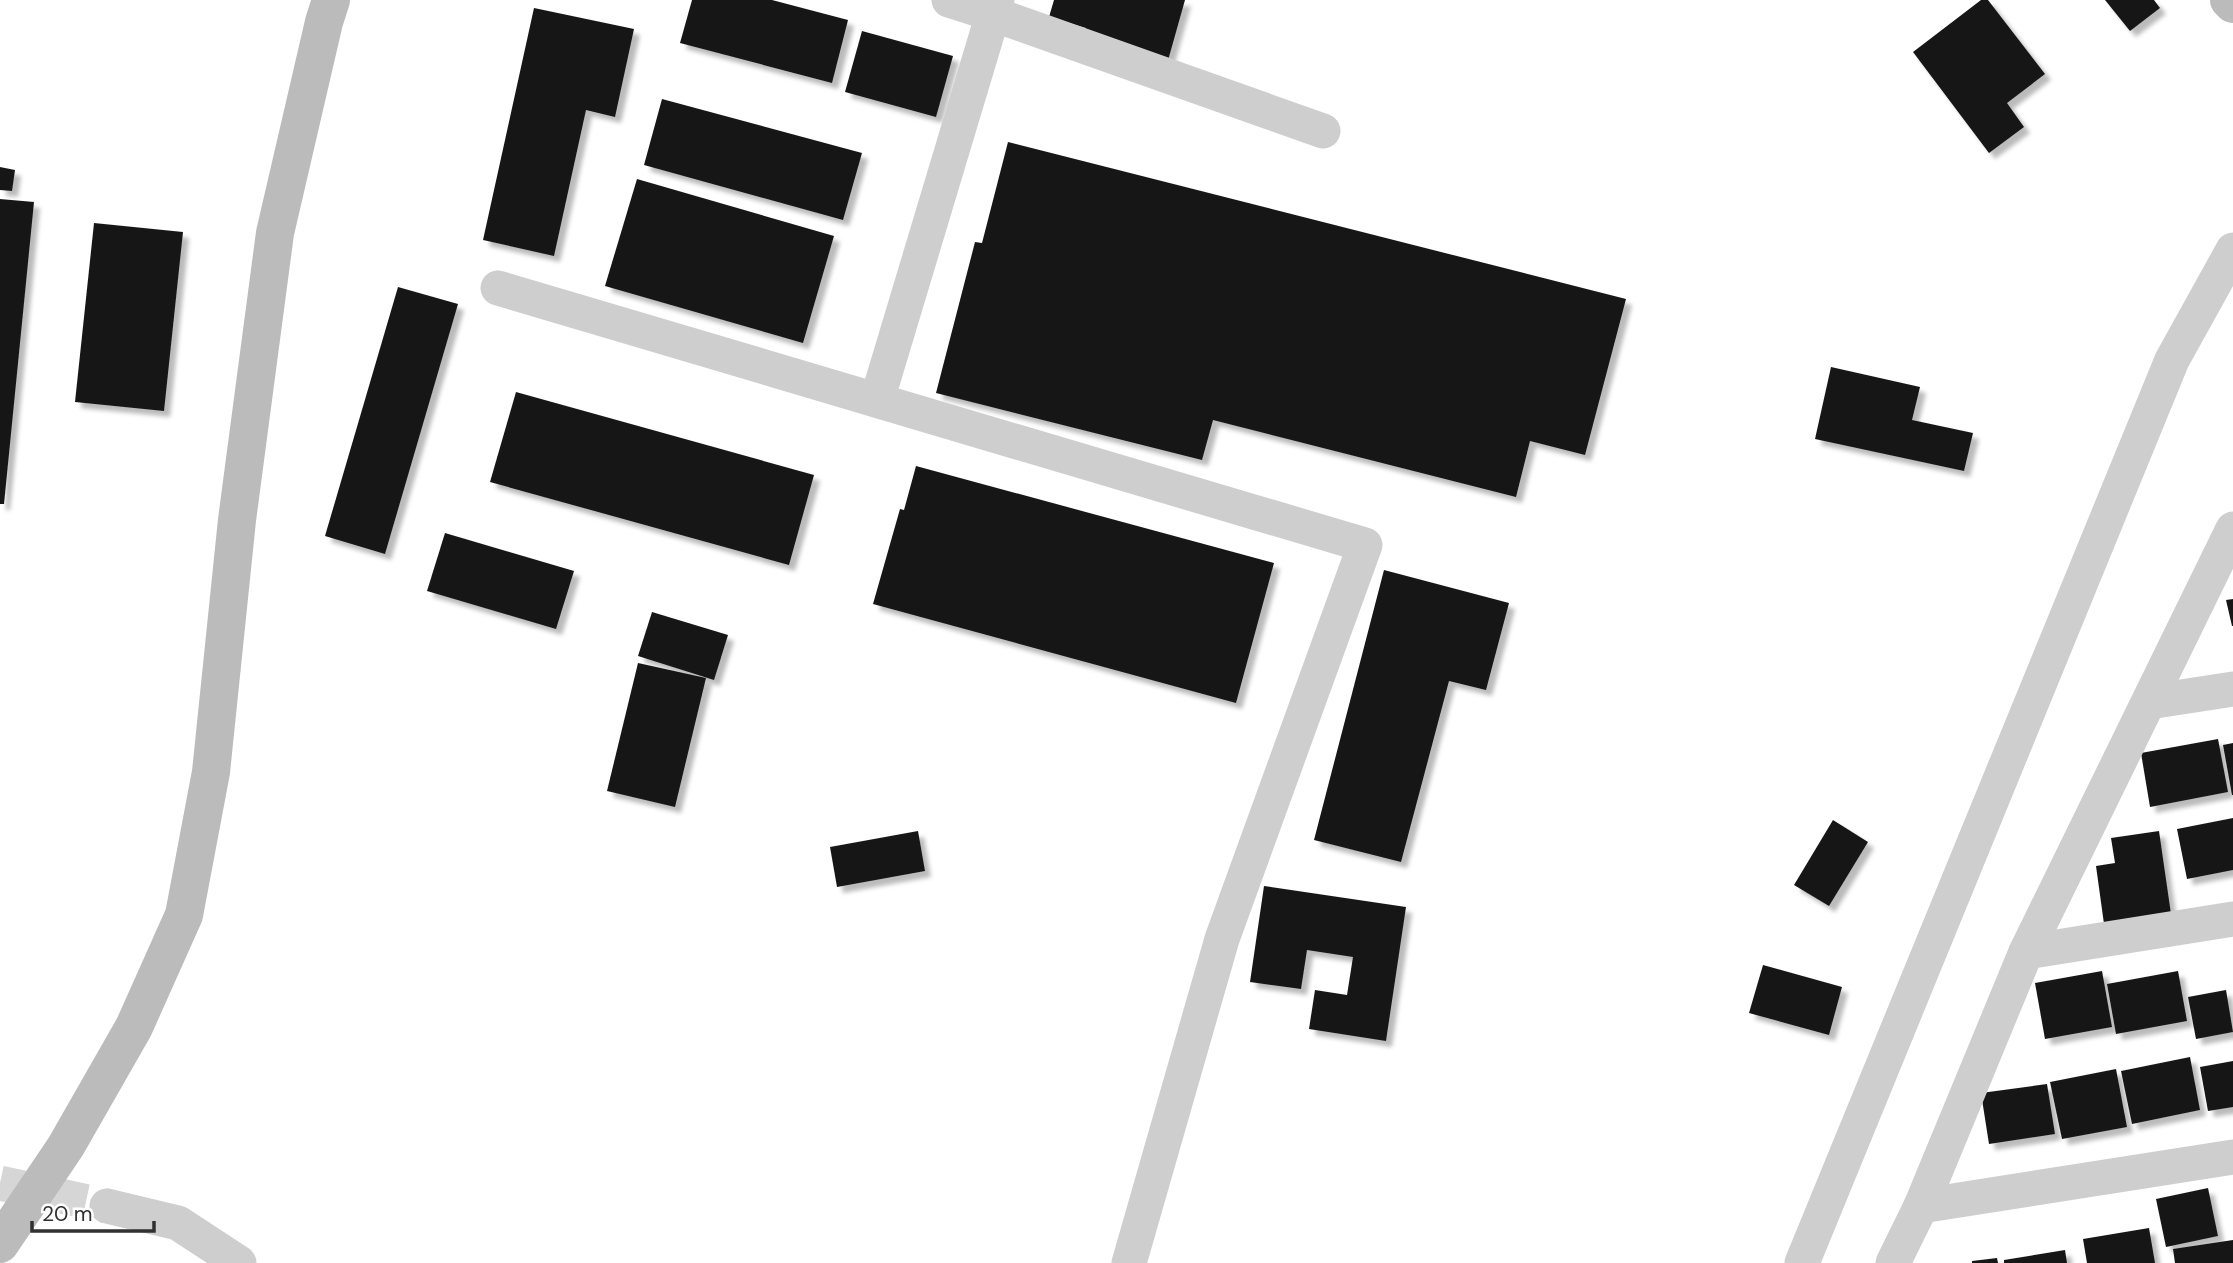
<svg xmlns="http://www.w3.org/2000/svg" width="2233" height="1263" viewBox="0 0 2233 1263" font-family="'DM Sans',sans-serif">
	<defs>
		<filter id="shadow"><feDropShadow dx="6" dy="6" stdDeviation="2" flood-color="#0004"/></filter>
	</defs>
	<rect width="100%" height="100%" fill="#fff"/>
	<!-- building -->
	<g fill="#181818" filter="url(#shadow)">
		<path d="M692,0h80l76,20 -16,63 -152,-40z"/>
		<path d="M1054,0h131l-18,64 -85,-24 4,-12 -37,-11z"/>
		<path d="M1981,0h7l57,74 -38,29 17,24 -35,26 -76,-101z"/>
		<path d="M2105,0h49l6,8 -30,23z"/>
		<path d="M534,8l100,21 -19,88 -29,-7 -32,146 -71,-16z"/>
		<path d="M862,31l91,25 -17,61 -91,-25z"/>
		<path d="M662,99l200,54 -19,67 -199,-55z"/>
		<path d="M1008,142l618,157 -41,156 -55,-14 -14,56 -303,-77 -11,40 -266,-67 39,-151 7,1z"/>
		<path d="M0,167l15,3 -3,21 -12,-1z"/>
		<path d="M637,179l197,57 -31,107 -198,-57z"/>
		<path d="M0,199l34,3 -30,302h-4z"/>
		<path d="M94,223l89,9 -19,179 -89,-9z"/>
		<path d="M398,287l60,17 -73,250 -60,-18z"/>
		<path d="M1831,367l89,20 -8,33 61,13 -9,38 -149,-32z"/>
		<path d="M516,392l298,83 -25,90 -299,-83z"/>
		<path d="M916,466l358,97 -38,140 -363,-99 27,-95 4,1z"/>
		<path d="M445,533l129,38 -18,58 -129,-38z"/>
		<path d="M1384,570l125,33 -23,87 -37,-9 -48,181 -87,-22z"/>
		<path d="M2233,599v27h-1l-6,-26z"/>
		<path d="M652,612l76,23 -14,45 -76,-24z"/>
		<path d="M638,663l68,15 -31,129 -68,-16z"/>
		<path d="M2218,739l10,53 -78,15 -9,-54z"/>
		<path d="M2233,743v52h-1l-9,-50z"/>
		<path d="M2233,818v52l-46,9 -10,-50z"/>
		<path d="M1833,820l35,22 -39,64 -35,-21z"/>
		<path d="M918,831l7,40 -88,16 -7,-40z"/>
		<path d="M2159,831l12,83 -67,10 -8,-58 19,-3 -4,-25z"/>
		<path d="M1264,886l142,21 -20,134 -77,-12 6,-39 32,5 6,-38 -46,-7 -6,39 -51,-7z"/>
		<path d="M1763,965l79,22 -13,48 -80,-22z"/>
		<path d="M2102,971l10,56 -67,12 -10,-56z"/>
		<path d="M2178,971l9,50 -71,13 -9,-50z"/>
		<path d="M2226,990l7,42 -37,7 -8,-42z"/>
		<path d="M2190,1057l10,53 -68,14 -11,-53z"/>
		<path d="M2233,1061v46l-25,4 -8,-44z"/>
		<path d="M2116,1069l11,58 -65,12 -12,-57z"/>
		<path d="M2047,1084l8,50 -66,10 -8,-51z"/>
		<path d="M2208,1188l10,48 -52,11 -10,-48z"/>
		<path d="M2149,1228l6,35h-68l-4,-24z"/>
		<path d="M2233,1240v23h-58l-2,-14z"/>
		<path d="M2065,1250l2,13h-63v-3z"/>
		<path d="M1997,1258l1,5h-26v-2z"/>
	</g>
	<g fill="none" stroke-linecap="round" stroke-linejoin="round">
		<!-- street-tunnel -->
		<path stroke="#d6d6d6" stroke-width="35" stroke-dasharray="35 18" stroke-linecap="butt" d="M0,1183l107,23"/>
		<!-- street -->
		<g stroke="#cecece" stroke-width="35">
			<path d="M949,0l44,14 4,-14"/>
			<path d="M498,288l867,257 -143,394 -93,324"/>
			<path d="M877,400l116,-386 330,117"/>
			<path d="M2149,702l84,-13"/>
			<path d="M2026,952l207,-33"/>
			<path d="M107,1206l71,17 61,40"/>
			<path d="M1921,1206l312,-49"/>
			<path d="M1802,1263l370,-903 61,-110"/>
			<path d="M1893,1263l28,-57 105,-254 207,-423"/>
		</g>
		<!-- secondary -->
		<g stroke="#bbb" stroke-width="38">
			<path d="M2229,0l4,4"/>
			<path d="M0,1244l66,-98 68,-119 50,-112 27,-143 26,-252 38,-287 49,-211 7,-22"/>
		</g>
	</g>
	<!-- scale -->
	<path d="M32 1221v10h122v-10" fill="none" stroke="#313131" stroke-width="3.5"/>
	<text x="42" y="1221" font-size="21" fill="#313131" stroke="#ffffff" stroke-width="5" paint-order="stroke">20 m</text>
</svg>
